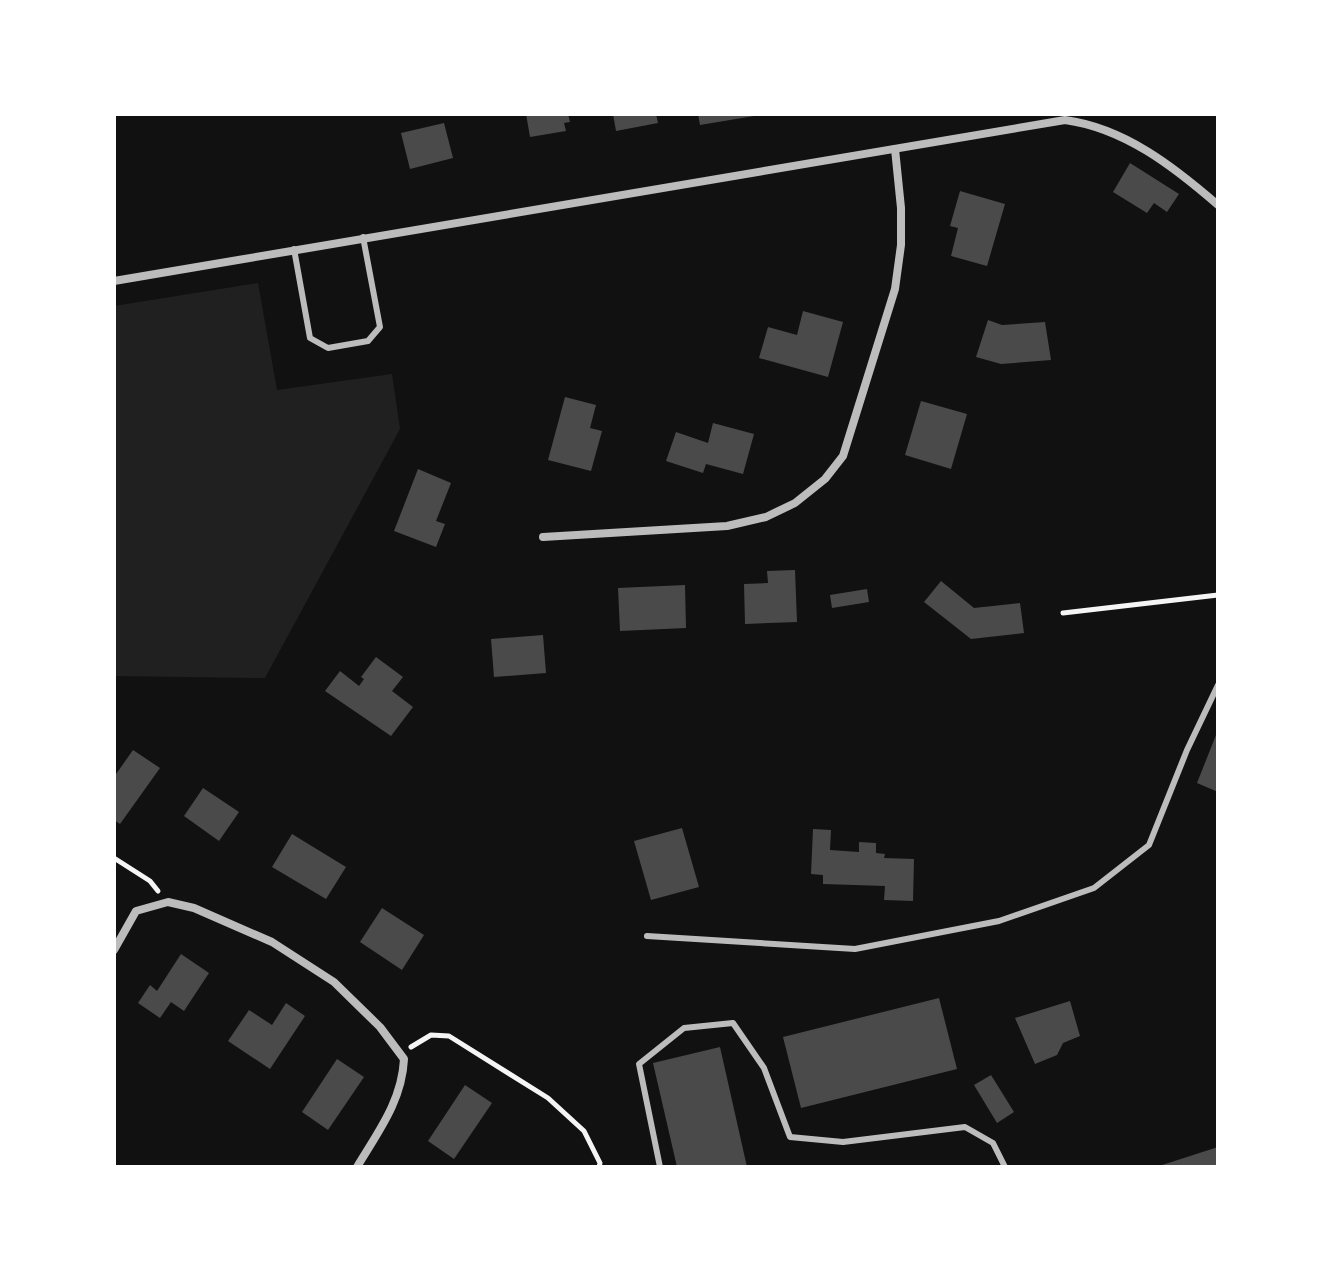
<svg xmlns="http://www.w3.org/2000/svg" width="1332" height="1281" viewBox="0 0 1332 1281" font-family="'Space Grotesk',sans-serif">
	<rect width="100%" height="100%" fill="#111"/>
	<!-- green -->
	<path fill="#202020" d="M258,283l19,107 115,-16 8,55 -135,249 -151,-2v-370z"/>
	<!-- building -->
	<g fill="#4a4a4a">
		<path d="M526,114h42l2,8 -6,1 2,8 -36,6z"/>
		<path d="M613,114h43l2,9 -42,8z"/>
		<path d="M698,114h56v2l-54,9z"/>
		<path d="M444,123l9,35 -43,11 -9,-36z"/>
		<path d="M1130,163l49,31 -12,18 -13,-9 -7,10 -34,-21z"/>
		<path d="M960,191l45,13 -18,62 -36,-10 7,-28 -8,-2z"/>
		<path d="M803,311l40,11 -15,55 -69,-19 9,-31 29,8z"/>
		<path d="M988,320l14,5 43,-3 6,38 -50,4 -25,-7z"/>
		<path d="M565,397l31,8 -6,23 12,3 -11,40 -43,-11z"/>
		<path d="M921,401l46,13 -16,55 -46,-14z"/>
		<path d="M713,423l41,11 -11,40 -37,-10 -3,9 -37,-12 10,-29 32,11z"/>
		<path d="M418,469l33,14 -15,38 9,3 -9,23 -42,-16z"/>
		<path d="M795,570l2,52 -52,2 -1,-40 24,-1 -1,-12z"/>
		<path d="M941,581l33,27 46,-5 4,30 -53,6 -47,-37z"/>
		<path d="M685,585l1,43 -66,3 -2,-43z"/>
		<path d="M867,589l2,13 -37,6 -2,-13z"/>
		<path d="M543,635l3,38 -52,4 -3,-38z"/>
		<path d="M376,657l27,20 -11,14 21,16 -22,29 -66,-45 15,-20 19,15 5,-7 -3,-2z"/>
		<path d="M1218,730v62l-21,-9z"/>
		<path d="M133,750l27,18 -40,56 -6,-4v-43z"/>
		<path d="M203,788l36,24 -20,29 -35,-25z"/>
		<path d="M682,828l17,59 -48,13 -17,-59z"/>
		<path d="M813,829l18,1 -1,20 29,2v-10l17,1v10l9,1 -1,4 30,1 -1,42 -29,-1 1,-14 -62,-2v-9l-12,-1z"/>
		<path d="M292,834l54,33 -20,32 -54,-32z"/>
		<path d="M382,908l42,27 -22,35 -42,-28z"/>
		<path d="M181,954l28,19 -25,38 -13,-9 -11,16 -22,-15 12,-18 7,6z"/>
		<path d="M939,998l18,71 -156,39 -18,-71z"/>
		<path d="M1070,1001l10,35 -17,7 -6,12 -22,9 -20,-46z"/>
		<path d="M286,1003l19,13 -35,53 -42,-28 21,-31 23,15z"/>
		<path d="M720,1047l27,120h-70l-24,-104z"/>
		<path d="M337,1059l27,18 -36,53 -26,-18z"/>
		<path d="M991,1075l23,37 -17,11 -23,-38z"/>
		<path d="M465,1085l27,18 -38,56 -26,-18z"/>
		<path d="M1218,1147v20h-59v-1z"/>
	</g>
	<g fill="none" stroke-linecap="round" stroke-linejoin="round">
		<!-- path -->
		<g stroke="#f5f5f5" stroke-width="5">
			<path d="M1063,613l155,-18"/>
			<path d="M114,858l36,23 8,10"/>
			<path d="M411,1047l20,-12 18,1 99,62 36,33 16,32 -1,4"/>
		</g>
		<!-- service -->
		<g stroke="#bcbcbc" stroke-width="6">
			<path d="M294,249l16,89 18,10 40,-7 12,-14 -17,-90"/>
			<path d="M647,936l208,13 144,-28 95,-33 55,-43 38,-95 31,-65"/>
			<path d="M660,1167l-21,-103 45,-36 49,-5 31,45 26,69 53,5 122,-15 28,16 12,24"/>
		</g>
		<!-- minor -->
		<g stroke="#bcbcbc" stroke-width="8">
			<path d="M114,281l951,-161c59,8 108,46 153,85"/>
			<path d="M543,537l184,-11 39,-9 29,-14 30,-24 18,-23 52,-167 6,-44v-37l-6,-59"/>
			<path d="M114,950l22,-39 32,-9 26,6 78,34 62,40 46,45 24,32c-2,42 -26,73 -47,108"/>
		</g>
	</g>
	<!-- border -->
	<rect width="1332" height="1281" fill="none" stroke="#ffffff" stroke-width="232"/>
</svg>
